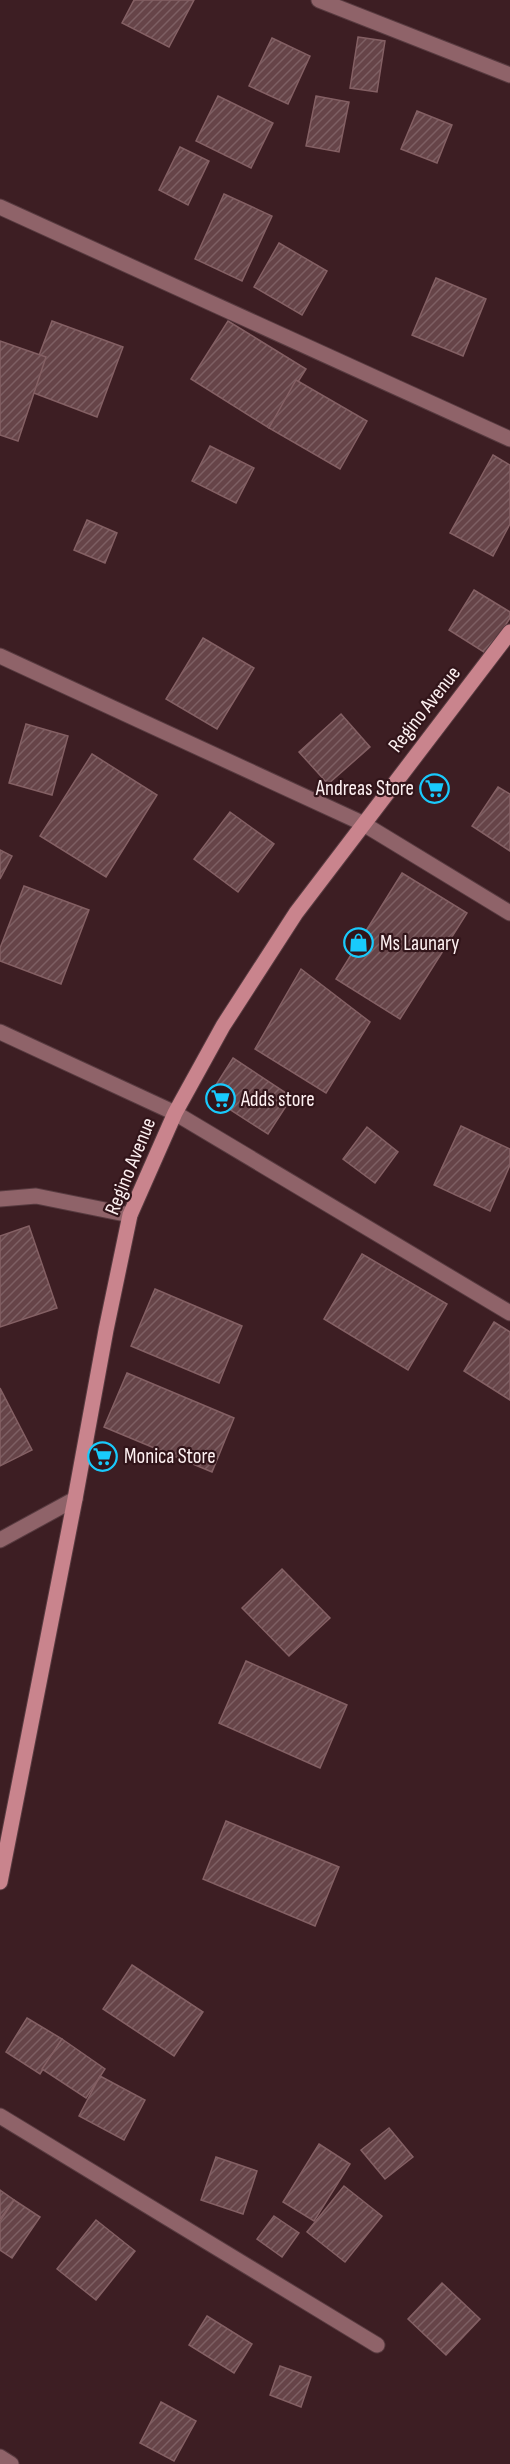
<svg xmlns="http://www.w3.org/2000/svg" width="510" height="2464" viewBox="0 0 510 2464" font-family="'Sofia Sans Condensed',sans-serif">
	<defs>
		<pattern id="building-hatch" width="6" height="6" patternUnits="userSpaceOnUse" patternTransform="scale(1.5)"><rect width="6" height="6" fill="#664448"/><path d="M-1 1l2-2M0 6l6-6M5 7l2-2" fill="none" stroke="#7d5f63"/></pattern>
	</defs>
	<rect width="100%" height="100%" fill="#3d1e23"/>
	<!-- building -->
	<g fill="url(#building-hatch)" stroke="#846064" stroke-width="1.5">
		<path d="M134,0h60l-25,47 -47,-24z"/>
		<path d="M358,37l27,4 -8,51 -27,-4z"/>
		<path d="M272,38l38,18 -22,48 -39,-18z"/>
		<path d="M218,96l55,27 -22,45 -55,-27z"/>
		<path d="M316,96l33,6 -10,50 -33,-6z"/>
		<path d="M417,111l35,14 -15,38 -36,-14z"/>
		<path d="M180,147l29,14 -21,44 -29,-15z"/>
		<path d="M224,194l48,22 -30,65 -47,-22z"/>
		<path d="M279,243l48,28 -25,44 -48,-28z"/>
		<path d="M436,278l50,21 -23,57 -51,-21z"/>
		<path d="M52,321l71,26 -26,70 -71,-27z"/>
		<path d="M228,321l78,48 -37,59 -78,-49z"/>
		<path d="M0,341l46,16 -28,84 -18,-6z"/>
		<path d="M296,380l71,41 -27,48 -71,-41z"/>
		<path d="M210,446l44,22 -18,35 -44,-22z"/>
		<path d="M493,455l17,10v59l-17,32 -43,-23z"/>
		<path d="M87,520l30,13 -12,30 -31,-13z"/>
		<path d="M474,590l36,22v6l-23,36 -38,-24z"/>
		<path d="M203,638l51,30 -37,61 -51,-30z"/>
		<path d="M341,714l29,33 -42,37 -29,-32z"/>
		<path d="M26,724l42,12 -16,59 -43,-12z"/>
		<path d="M92,754l65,41 -51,82 -66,-41z"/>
		<path d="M498,787l12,7v57l-38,-25z"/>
		<path d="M230,812l44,32 -36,48 -44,-33z"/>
		<path d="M0,850l12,6 -12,23z"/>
		<path d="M402,873l65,40 -67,106 -64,-40z"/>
		<path d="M24,886l65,24 -28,74 -61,-23v-13z"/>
		<path d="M301,969l69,53 -44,71 -71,-44z"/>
		<path d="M233,1058l59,39 -24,37 -59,-38z"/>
		<path d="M461,1126l49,23v16l-20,46 -56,-26z"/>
		<path d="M367,1127l31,25 -23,31 -32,-24z"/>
		<path d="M29,1226l28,82 -57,19v-91z"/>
		<path d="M362,1254l85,50 -39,66 -84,-51z"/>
		<path d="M155,1289l87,37 -23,57 -88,-37z"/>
		<path d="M494,1322l16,10v68l-46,-29z"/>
		<path d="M127,1373l107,45 -22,54 -108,-45z"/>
		<path d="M0,1388l32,62 -32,16z"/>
		<path d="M282,1569l48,49 -41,38 -47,-48z"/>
		<path d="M246,1661l101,44 -27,63 -101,-45z"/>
		<path d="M226,1821l113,46 -24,59 -112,-47z"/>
		<path d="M132,1965l71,47 -29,44 -71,-47z"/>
		<path d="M27,2018l35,21 -22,35 -34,-22z"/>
		<path d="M62,2039l43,30 -19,29 -44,-29z"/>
		<path d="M100,2076l45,24 -21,40 -45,-24z"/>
		<path d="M389,2128l24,29 -28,22 -24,-29z"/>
		<path d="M319,2144l31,20 -36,57 -31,-19z"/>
		<path d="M216,2157l41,14 -14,43 -42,-14z"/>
		<path d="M344,2186l38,30 -37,46 -38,-30z"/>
		<path d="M0,2190l14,10 -14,19z"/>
		<path d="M14,2200l26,17 -28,41 -12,-8v-29z"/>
		<path d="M274,2216l25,17 -17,24 -25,-18z"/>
		<path d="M96,2220l39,31 -39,49 -39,-31z"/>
		<path d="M442,2283l38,36 -34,36 -38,-36z"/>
		<path d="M207,2316l45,28 -18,29 -45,-28z"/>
		<path d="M280,2366l31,11 -10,30 -31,-12z"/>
		<path d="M161,2402l35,19 -22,40 -34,-18z"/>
	</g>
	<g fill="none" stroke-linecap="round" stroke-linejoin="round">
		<defs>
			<g id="street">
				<path d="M319,0l191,75"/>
				<path d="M0,207l510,232"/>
				<path d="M0,656l362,167 148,90"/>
				<path d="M0,1032l175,81 335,200"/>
				<path d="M0,1199l36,-3 94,19"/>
				<path d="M0,1540l75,-41"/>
				<path d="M0,2116l377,229"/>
				<path d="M0,2457l11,7"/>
			</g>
			<path id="secondary" d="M0,1882l75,-383 31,-169 24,-115 45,-102 48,-87 73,-113 214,-281"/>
		</defs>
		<!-- street casing -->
		<use href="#street" stroke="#583b40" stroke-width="17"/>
		<!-- secondary casing -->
		<use href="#secondary" stroke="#583b40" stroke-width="17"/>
		<!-- street -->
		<use href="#street" stroke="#8f6369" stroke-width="15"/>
		<!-- secondary -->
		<use href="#secondary" stroke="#c9848d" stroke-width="15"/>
	</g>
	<!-- icons -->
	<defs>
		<symbol id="supermarket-ring" viewBox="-11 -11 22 22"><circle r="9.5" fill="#32151a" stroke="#19cafc" stroke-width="1.5"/><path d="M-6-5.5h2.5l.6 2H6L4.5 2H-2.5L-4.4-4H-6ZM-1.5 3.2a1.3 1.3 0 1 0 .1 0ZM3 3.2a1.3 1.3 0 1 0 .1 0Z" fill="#19cafc"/></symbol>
		<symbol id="shop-ring" viewBox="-11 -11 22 22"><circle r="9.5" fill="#32151a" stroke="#19cafc" stroke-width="1.5"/><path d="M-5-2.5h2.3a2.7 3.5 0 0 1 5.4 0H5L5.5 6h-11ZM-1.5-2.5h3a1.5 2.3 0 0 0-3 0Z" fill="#19cafc"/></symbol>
	</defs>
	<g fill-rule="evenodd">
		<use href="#supermarket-ring" x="418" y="772" width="33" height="33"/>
		<use href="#shop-ring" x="342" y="926" width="33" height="33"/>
		<use href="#supermarket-ring" x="204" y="1082" width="33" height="33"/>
		<use href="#supermarket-ring" x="86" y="1440" width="33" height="33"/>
	</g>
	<g text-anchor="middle" stroke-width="4.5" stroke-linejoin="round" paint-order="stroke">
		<!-- street labels -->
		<g font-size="21" fill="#fdf0f1" stroke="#32151a">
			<text transform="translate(424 709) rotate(-52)" y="7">Regino Avenue</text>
			<text transform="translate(130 1166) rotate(-68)" y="7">Regino Avenue</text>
		</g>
		<!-- poi labels -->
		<g font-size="21" fill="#fdf0f1" stroke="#32151a" text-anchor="start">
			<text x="414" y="795" text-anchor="end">Andreas Store</text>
			<text x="380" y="950">Ms Launary</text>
			<text x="241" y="1106">Adds store</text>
			<text x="124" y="1463">Monica Store</text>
		</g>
	</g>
</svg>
